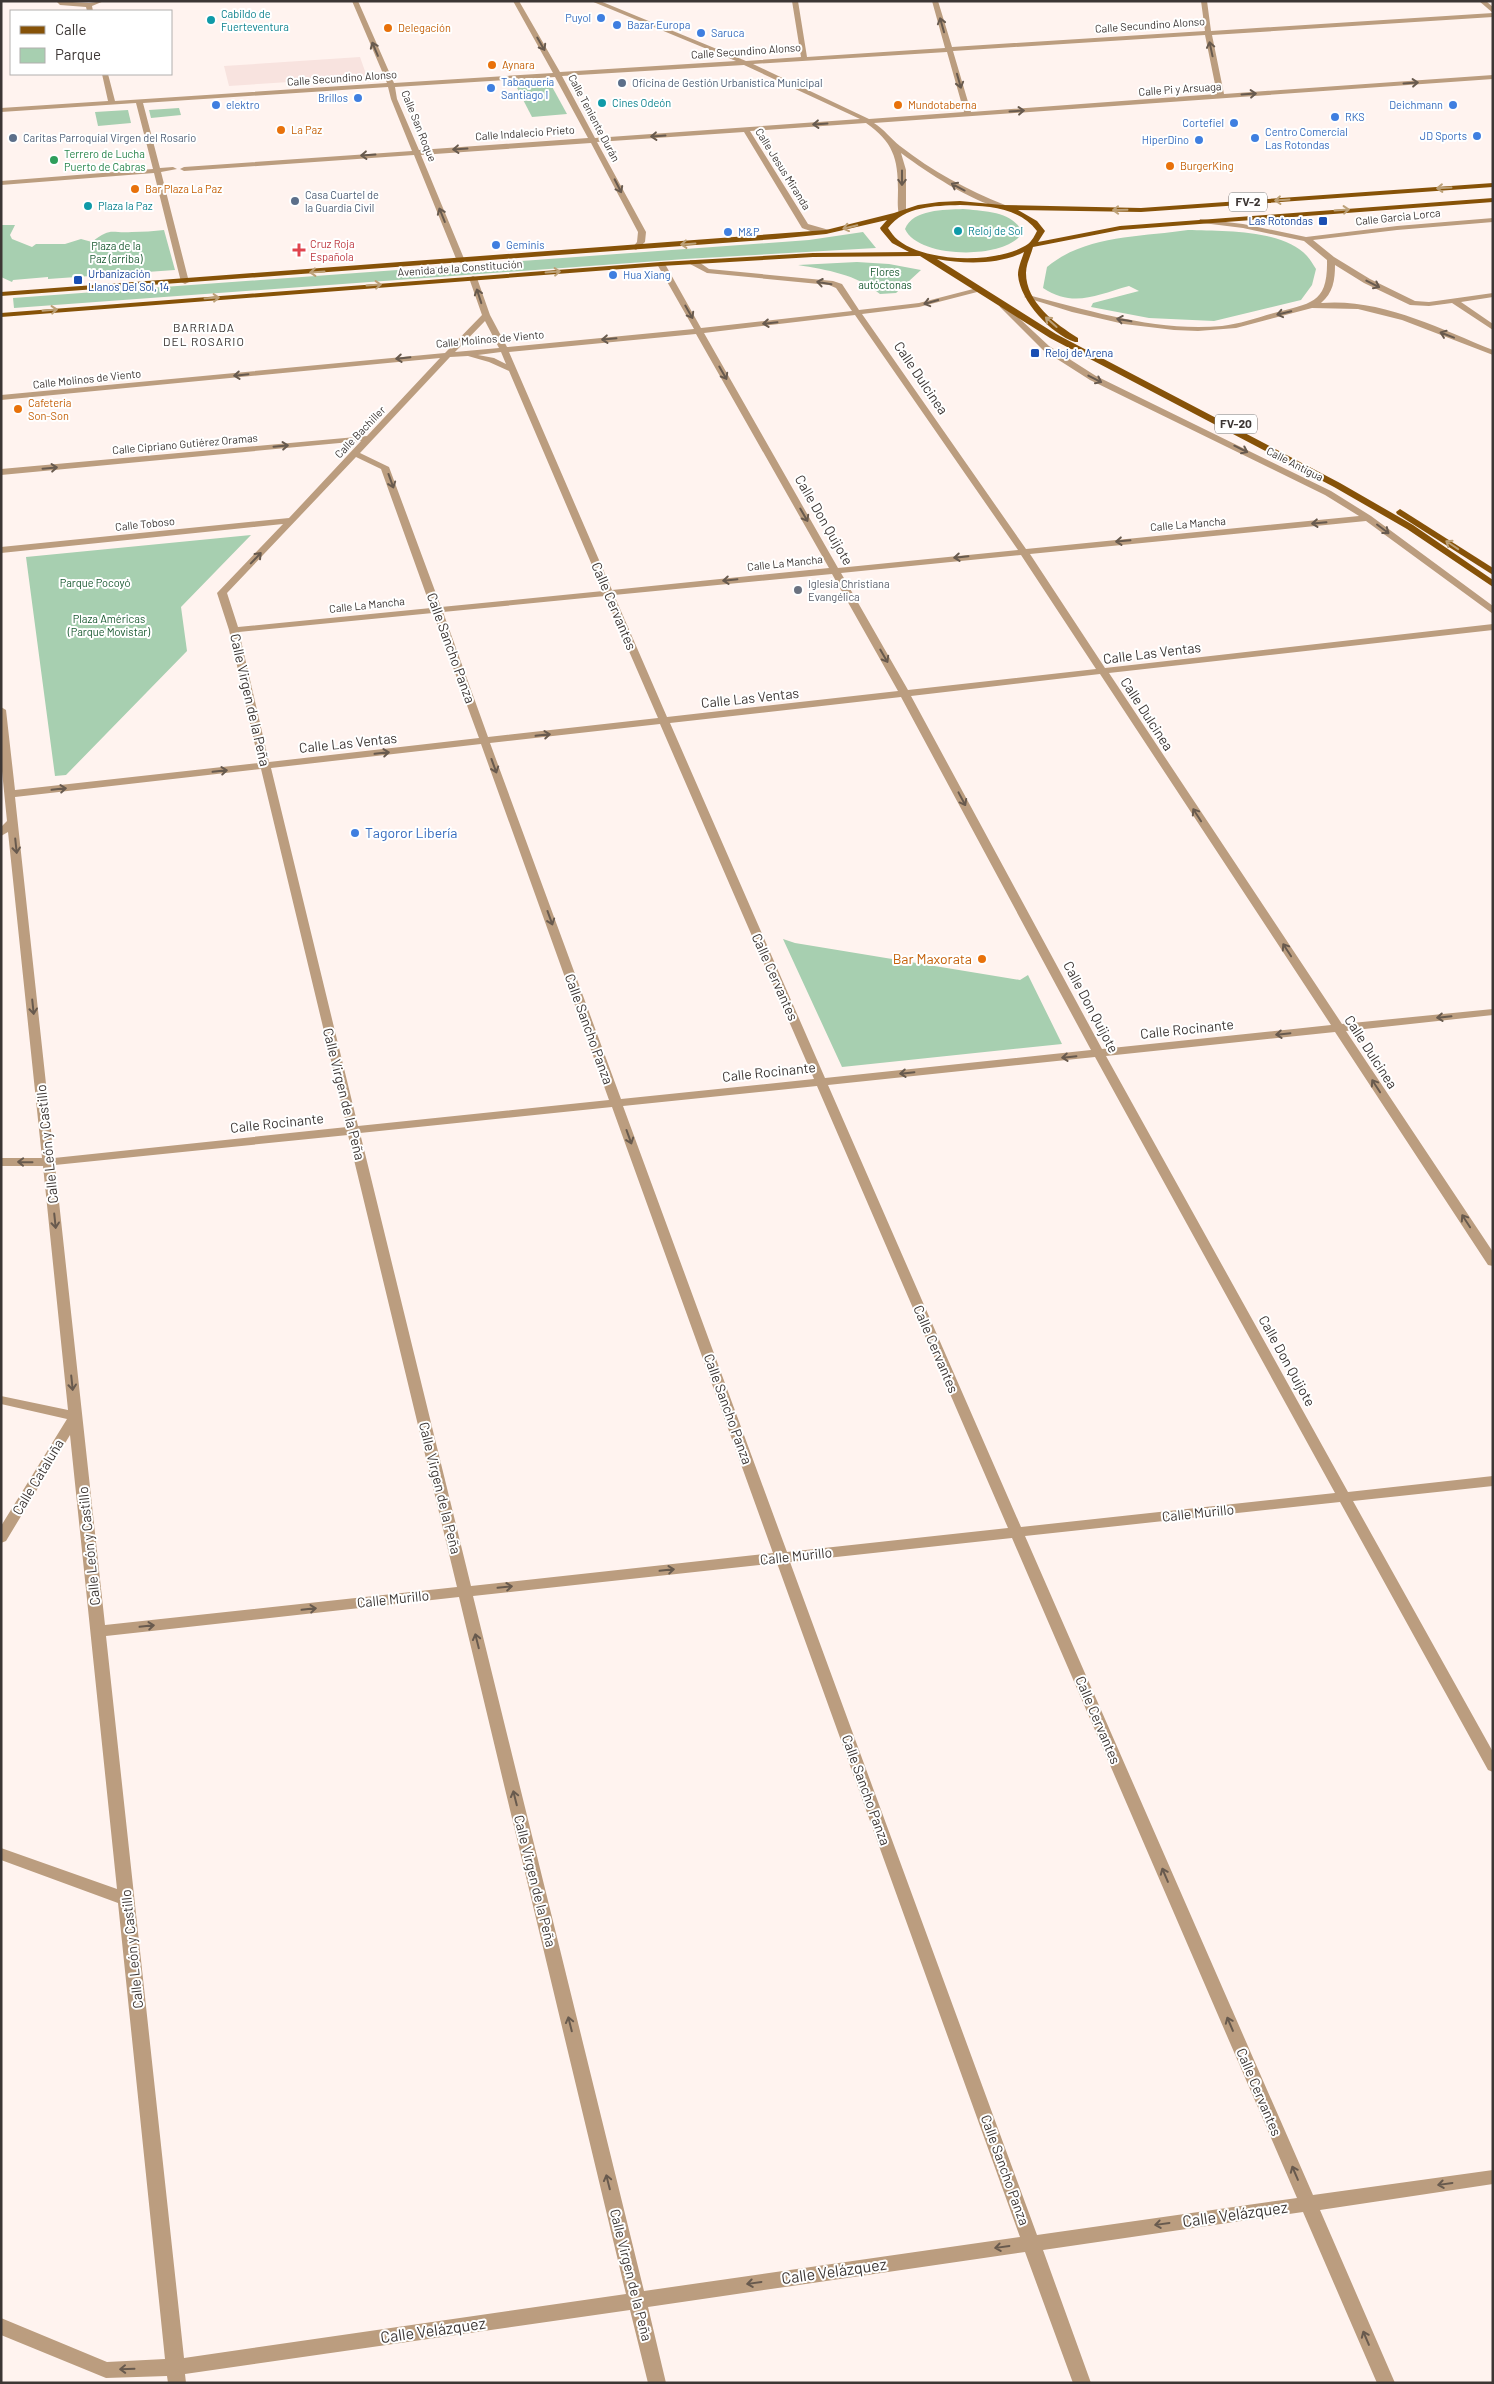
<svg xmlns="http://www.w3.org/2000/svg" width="1494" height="2384" viewBox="0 0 1494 2384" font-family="Barlow,sans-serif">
	<rect width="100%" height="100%" fill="#fff3ef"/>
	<!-- commercial -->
	<path fill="#f8e3df" d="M360,57l7,20 -138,9 -5,-20z"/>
	<!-- green -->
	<g fill="#a7cfb0">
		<path d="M550,83l17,31 -35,3 -16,-31z"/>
		<path d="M179,108l2,7 -30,3 -2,-8z"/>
		<path d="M128,110l3,13 -33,3 -3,-14z"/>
		<path d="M963,209c19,2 52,2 59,24 -15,27 -104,26 -117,-4 8,-20 39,-19 58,-20z"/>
		<path d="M1,225h14l-5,10 2,4 20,8 4,-3h29l16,-5 11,3c20,-16 19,-8 40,-10 11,0 22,-1 32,-2l11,40 -127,9v-2l-35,3 -1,2 -11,-5z"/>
		<path d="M1188,230c33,1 95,-1 119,26 4,4 6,9 9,13l-4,16 -11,15 -87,21 -65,-3 -58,-11 2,-4 46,-12 -10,-5c-33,9 -55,22 -86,2l4,-21c38,-32 94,-30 141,-37z"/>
		<path d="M863,232l13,16 -191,11 -671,49 -1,-10 796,-58z"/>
		<path d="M857,262l32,2 32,6 -25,23 -16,1c-24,-20 -53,-24 -82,-29z"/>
		<path d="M251,535l-70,72 6,44 -121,124 -11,1 -29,-219z"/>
		<path d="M783,939l12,4 225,37 8,-5 34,69 -220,23z"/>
	</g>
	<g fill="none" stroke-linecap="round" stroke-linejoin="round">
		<!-- minor -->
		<g fill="#bb9d7f" fill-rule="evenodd">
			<path d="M56,1l33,2 15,-2 -12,5 1,5h-6l-1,-4 -26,-2z"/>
			<path d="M352,1h6l36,82 159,-10 -40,-72h6l41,71 176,-11 -145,-60h9l146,60 55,-4 -9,-56h6l9,56 138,-9 -13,-47h6l14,46 253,-16 -4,-30h6l4,30 282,-18v4l-281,18 12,59 269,-19v4l-619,44c10,6 17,16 26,23 32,25 67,44 105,59v4h-3c-36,-11 -71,-34 -101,-56l5,17v42l-7,2c-2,-7 -1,-16 -1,-24 0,-32 -5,-48 -32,-67l-116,8 58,93 21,6 1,2c-8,5 -19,-1 -28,-4l-58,-96 -147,10 49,90 -1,10 -9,8 -4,-2 5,-6 1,-10 -47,-89 -170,12 44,106 -4,2 -4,-2 -43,-106 -230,16 -4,-2 4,-2 228,-16 -21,-52 -3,-12 -245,16 17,65 13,-1 4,2 -16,3 28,110 -4,2 -4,-2 -27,-109 -153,12v-4l152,-12 -17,-66 -135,9v-4l107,-7 -6,-27h6l7,27 272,-18zM1205,35l12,59 -246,18 -18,-61zM947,52l17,60 -95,7 -116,-55zM744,65l116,54 -265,19 -33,-62zM555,77l33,61 -169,12 -22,-51 -2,-12z"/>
			<path d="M1479,1h7l7,6v6z"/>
			<path d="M1493,218v4l-96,8 -84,10 21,17 36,22 45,22 14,1 64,-9v4l-32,5 32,22v6l-41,-27 -23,3 -19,-1 -46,-22 -29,-18c0,15 -2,28 -14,38 60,-5 117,25 172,47v5l-91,-35 -44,-11 -46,-1 -76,20 -38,3 -24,-1 -50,-6 -52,-12 -48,-15 4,-2c64,16 128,37 194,31 18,-2 35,-8 52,-13 37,-10 54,-9 53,-53l-23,-19 -61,-13 -40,-5 -4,-2 1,-2 43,5 63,13 91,-11z"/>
			<path d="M690,260h6l13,9 124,12 9,3 17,26 60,-7 62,-16v4l-62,16 -57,7 164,235 333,-33 -34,-21 -235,-115 -47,-30 -43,-43 -1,-2 4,-2 46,43 47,30 235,115 40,25 122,90v8l-127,-93 -336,33 75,114 388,-44v6l-384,43 233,351 151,-15v6l-147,16 147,221v14l-5,-1 -153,-233 -229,24 242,436 145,-16v10l-140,15 140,251v20l-5,-2 -148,-268 -315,34 288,659 180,-25v14l-173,26 75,173h-18l-74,-171 -260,38 48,133h-18l-48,-131 -377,55 18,76h-18l-18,-73 -445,64 1,9h-18l-1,-7 -61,2 -105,-43v-17l106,44 58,-3 -47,-456 -117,-43v-12l116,41 -47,-454 -64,106 -5,2v-17l66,-107 -66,-15v-8l67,14 -25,-244h-42v-8h41l-34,-326 -7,4v-9l6,-6 -6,-60v-54l5,3 9,80 244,-27 -30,-133 -12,-37 66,-69 -282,29v-6l288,-29 72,-77 -360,34v-6l366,-33 73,-78 -439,42v-5l444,-42 37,-38 -13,-37 4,-2 4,2 13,37 17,32 187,-18 -37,-65 4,-2 4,2 36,64 151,-17 -16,-23 -7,-3 -122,-12 -17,-9zM855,315l163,235 -180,18 -134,-235zM485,321l14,27 -44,4zM696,334l133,234 -217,22 -103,-238zM501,352l5,12 -12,-6 -16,-3zM468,356l21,6 20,9 94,220 -162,16 -52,-140 -29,-14 90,-96zM356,457l25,12 50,139 -193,19 -11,-34zM1021,555l75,114 -188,21 -67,-117zM832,574l66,117 -231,26 -53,-122zM605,596l53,122 -170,19 -45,-125zM433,613l46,125 -210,24 -30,-130zM1100,674l231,351 -229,24 -191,-353zM901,697l190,353 -266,28 -155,-355zM660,724l154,355 -193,20 -131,-356zM481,744l128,356 -251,26 -87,-358zM261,769l86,358 -293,31 -39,-361zM1095,1057l240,436 -314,34 -193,-442zM817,1086l191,442 -221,24 -164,-446zM612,1107l161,446 -302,33 -111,-453zM348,1135l109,452 -352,38 -50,-460zM1012,1538l285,660 -260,37 -247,-673zM777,1563l243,674 -376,54 -171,-695zM459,1597l167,697 -442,64 -78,-722z"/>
		</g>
		<!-- major -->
		<g fill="#865208" fill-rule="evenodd">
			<path d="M1493,183v4l-352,25 -123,-2 19,11 8,10 -7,11 82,-16 373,-28v4l-373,28 -87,17c-2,8 -7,17 -7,26 0,30 30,51 52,65v4h-3c-24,-8 -55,-41 -57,-67 0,-8 4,-16 6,-23 -25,13 -60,12 -87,7l119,75 284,149 73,42 80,55v7l-86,-58 -73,-42 -284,-149 -130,-82 -107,1 -152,9 -660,51v-4l660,-51 152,-9 96,-1 -17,-9 -11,-13 -1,-2 7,-8 -61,14 -50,5 -775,57v-4l825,-62 68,-17 24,-8 21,-3 21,-1 42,4 139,3zM960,205c28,1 58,2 77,26 -2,4 -5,10 -9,13 -29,20 -102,19 -130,-4 -4,-3 -7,-8 -10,-12 17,-22 46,-22 72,-23z"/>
			<path d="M1400,509l93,59v7l-96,-61 -1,-2z"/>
		</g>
	</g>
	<!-- one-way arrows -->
	<defs><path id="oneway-shaft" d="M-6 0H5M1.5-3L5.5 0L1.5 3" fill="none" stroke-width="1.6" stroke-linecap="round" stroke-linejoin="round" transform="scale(1.25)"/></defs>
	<g stroke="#685a4e">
		<use href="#oneway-shaft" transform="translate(942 25) rotate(-106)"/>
		<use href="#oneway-shaft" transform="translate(541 44) rotate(60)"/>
		<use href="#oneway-shaft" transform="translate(375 49) rotate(-113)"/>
		<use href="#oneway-shaft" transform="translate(1211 49) rotate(-102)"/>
		<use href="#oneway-shaft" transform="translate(959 81) rotate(74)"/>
		<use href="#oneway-shaft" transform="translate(1411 83) rotate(-4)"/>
		<use href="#oneway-shaft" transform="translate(1249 94) rotate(-4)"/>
		<use href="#oneway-shaft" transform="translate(1017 111) rotate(-4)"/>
		<use href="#oneway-shaft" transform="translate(820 124) rotate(176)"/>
		<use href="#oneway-shaft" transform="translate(658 136) rotate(176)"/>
		<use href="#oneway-shaft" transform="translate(460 149) rotate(176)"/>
		<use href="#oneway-shaft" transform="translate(368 155) rotate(176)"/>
		<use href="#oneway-shaft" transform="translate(902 178) rotate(90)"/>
		<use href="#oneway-shaft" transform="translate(618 186) rotate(63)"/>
		<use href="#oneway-shaft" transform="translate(958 187) rotate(-152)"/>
		<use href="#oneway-shaft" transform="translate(442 215) rotate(-112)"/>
		<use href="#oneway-shaft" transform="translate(824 283) rotate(-171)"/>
		<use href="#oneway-shaft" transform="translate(1373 284) rotate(27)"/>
		<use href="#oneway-shaft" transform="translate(479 296) rotate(-108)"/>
		<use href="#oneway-shaft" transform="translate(931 302) rotate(164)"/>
		<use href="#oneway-shaft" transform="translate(689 312) rotate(60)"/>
		<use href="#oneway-shaft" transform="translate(1284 313) rotate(166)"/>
		<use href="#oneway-shaft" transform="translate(1124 320) rotate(-170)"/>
		<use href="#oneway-shaft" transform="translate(770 323) rotate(174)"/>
		<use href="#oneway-shaft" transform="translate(1447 335) rotate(-159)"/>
		<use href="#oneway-shaft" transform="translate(609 339) rotate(175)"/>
		<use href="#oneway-shaft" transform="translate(403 358) rotate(174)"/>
		<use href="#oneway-shaft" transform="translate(723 373) rotate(60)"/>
		<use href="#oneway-shaft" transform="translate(241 375) rotate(174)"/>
		<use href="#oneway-shaft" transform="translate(1095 379) rotate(27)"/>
		<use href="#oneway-shaft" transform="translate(281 446) rotate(-5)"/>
		<use href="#oneway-shaft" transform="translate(1241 449) rotate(26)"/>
		<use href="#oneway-shaft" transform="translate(50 468) rotate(-5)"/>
		<use href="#oneway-shaft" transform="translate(391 481) rotate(70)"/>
		<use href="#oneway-shaft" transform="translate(804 515) rotate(60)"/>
		<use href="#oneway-shaft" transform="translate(1319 523) rotate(175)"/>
		<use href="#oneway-shaft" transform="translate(1383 529) rotate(37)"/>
		<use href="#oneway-shaft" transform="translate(1123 541) rotate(175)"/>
		<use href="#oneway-shaft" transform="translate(961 557) rotate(174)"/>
		<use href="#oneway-shaft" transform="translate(256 558) rotate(-46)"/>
		<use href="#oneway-shaft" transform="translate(730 580) rotate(174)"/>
		<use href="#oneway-shaft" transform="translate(884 656) rotate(60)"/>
		<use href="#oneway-shaft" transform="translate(543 735) rotate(-6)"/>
		<use href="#oneway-shaft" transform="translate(382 753) rotate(-6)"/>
		<use href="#oneway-shaft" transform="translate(494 766) rotate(70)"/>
		<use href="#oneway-shaft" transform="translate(220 771) rotate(-6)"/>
		<use href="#oneway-shaft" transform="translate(59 789) rotate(-6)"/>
		<use href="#oneway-shaft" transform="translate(962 799) rotate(62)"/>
		<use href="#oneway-shaft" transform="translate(1197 815) rotate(-123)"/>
		<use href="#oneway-shaft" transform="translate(16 846) rotate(84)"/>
		<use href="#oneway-shaft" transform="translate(550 918) rotate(70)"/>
		<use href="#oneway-shaft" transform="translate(1287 950) rotate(-123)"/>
		<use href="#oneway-shaft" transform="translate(33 1007) rotate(84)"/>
		<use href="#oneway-shaft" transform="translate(1444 1017) rotate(174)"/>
		<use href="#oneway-shaft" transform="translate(1283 1034) rotate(174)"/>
		<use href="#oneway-shaft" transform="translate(1069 1057) rotate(174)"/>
		<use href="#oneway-shaft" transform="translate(907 1073) rotate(174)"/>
		<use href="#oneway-shaft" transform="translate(1376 1086) rotate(-123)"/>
		<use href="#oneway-shaft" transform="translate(629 1137) rotate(70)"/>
		<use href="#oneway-shaft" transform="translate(25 1162) rotate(-179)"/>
		<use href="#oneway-shaft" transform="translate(55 1221) rotate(84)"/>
		<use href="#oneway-shaft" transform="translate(1466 1221) rotate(-123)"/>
		<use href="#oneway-shaft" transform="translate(72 1383) rotate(84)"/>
		<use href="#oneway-shaft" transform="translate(667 1570) rotate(-6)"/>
		<use href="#oneway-shaft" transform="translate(505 1587) rotate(-6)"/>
		<use href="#oneway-shaft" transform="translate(309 1609) rotate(-6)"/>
		<use href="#oneway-shaft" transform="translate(147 1626) rotate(-6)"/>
		<use href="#oneway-shaft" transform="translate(477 1641) rotate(-104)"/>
		<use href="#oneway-shaft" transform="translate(515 1798) rotate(-104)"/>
		<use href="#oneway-shaft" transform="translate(1165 1875) rotate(-113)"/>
		<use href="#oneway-shaft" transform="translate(570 2024) rotate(-104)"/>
		<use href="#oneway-shaft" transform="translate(1230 2024) rotate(-113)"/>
		<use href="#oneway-shaft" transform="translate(1295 2173) rotate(-113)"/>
		<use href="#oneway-shaft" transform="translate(608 2182) rotate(-104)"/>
		<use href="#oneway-shaft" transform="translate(1445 2184) rotate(172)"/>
		<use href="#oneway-shaft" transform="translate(1162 2224) rotate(172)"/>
		<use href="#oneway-shaft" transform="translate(1002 2247) rotate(172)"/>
		<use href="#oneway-shaft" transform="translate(754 2283) rotate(172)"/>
		<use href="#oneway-shaft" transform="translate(1366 2338) rotate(-113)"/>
		<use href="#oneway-shaft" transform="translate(127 2369) rotate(178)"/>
	</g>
	<g stroke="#bca077">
		<use href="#oneway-shaft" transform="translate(1444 188) rotate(177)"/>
		<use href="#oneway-shaft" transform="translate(1282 200) rotate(176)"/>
		<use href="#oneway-shaft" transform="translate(1120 210) rotate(179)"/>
		<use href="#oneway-shaft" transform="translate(1342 210) rotate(-4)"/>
		<use href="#oneway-shaft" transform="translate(850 227) rotate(167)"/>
		<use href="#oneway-shaft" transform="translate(688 244) rotate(176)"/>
		<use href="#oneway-shaft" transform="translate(317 272) rotate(176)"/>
		<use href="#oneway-shaft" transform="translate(553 272) rotate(-4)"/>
		<use href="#oneway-shaft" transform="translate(374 285) rotate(-4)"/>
		<use href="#oneway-shaft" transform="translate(212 298) rotate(-4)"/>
		<use href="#oneway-shaft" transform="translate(50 310) rotate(-5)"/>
		<use href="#oneway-shaft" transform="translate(1051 322) rotate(-138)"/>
		<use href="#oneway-shaft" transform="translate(1452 545) rotate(-146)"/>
	</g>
	<!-- markers -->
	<g fill="#3f7fe0" stroke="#fff" stroke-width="2">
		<circle cx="601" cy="18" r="5"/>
		<circle cx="617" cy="25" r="5"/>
		<circle cx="701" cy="33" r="5"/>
		<circle cx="491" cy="88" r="5"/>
		<circle cx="358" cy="98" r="5"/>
		<circle cx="216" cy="105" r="5"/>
		<circle cx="1453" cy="105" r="5"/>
		<circle cx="1335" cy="117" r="5"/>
		<circle cx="1234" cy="123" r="5"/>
		<circle cx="1477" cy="136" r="5"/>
		<circle cx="1255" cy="138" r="5"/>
		<circle cx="1199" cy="140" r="5"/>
		<circle cx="728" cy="232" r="5"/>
		<circle cx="496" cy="245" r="5"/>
		<circle cx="613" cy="275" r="5"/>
		<circle cx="355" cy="833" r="5"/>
	</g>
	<g fill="#0f9aa8" stroke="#fff" stroke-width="2">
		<circle cx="211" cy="20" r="5"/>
		<circle cx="602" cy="103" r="5"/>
		<circle cx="88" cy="206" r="5"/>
		<circle cx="958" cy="231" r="5"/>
	</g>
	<g fill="#e8710a" stroke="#fff" stroke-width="2">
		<circle cx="388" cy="28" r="5"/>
		<circle cx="492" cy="65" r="5"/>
		<circle cx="898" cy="105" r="5"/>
		<circle cx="281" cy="130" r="5"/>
		<circle cx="1170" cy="166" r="5"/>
		<circle cx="135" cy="189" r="5"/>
		<circle cx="18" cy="409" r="5"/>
		<circle cx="982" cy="959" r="5"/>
	</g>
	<g fill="#5c6f8a" stroke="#fff" stroke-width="2">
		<circle cx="622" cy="83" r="5"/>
		<circle cx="13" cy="138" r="5"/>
		<circle cx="295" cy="201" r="5"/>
	</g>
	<circle fill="#2e9e5b" stroke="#fff" stroke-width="2" cx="54" cy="160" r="5"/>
	<g fill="#1a4fb4" stroke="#fff" stroke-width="2">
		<rect x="1318" y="216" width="10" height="10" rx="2.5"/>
		<rect x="73" y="275" width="10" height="10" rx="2.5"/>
		<rect x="1030" y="348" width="10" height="10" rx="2.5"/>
	</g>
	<path fill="#e0444e" stroke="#fff" stroke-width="2" d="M296.5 242.5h5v5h5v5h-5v5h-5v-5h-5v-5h5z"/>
	<circle fill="#6b7280" stroke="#fff" stroke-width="2" cx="798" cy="590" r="5"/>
	<g text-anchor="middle" stroke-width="4" stroke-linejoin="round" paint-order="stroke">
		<!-- far-culture labels -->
		<g font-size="11" fill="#0d838f" stroke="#fff" text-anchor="start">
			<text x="221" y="18">Cabildo de<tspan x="221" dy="13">Fuerteventura</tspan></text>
			<text x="612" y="107">Cines Odeón</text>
			<text x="98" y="210">Plaza la Paz</text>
			<text x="968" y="235">Reloj de Sol</text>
		</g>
		<!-- far-shop labels -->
		<g font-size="11" fill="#366cbe" stroke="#fff" text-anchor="start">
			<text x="591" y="22" text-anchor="end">Puyol</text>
			<text x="627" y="29">Bazar Europa</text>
			<text x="711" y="37">Saruca</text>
			<text x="501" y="86">Tabaquería<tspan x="501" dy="13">Santiago I</tspan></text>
			<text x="348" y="102" text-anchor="end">Brillos</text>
			<text x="226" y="109">elektro</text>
			<text x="1443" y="109" text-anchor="end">Deichmann</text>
			<text x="1345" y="121">RKS</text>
			<text x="1224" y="127" text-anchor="end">Cortefiel</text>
			<text x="1265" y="136">Centro Comercial<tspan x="1265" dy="13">Las Rotondas</tspan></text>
			<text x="1467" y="140" text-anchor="end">JD Sports</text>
			<text x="1189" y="144" text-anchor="end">HiperDino</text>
			<text x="738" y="236">M&amp;P</text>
			<text x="506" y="249">Geminis</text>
			<text x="623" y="279">Hua Xiang</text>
		</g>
		<!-- far-street labels -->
		<g font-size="11" fill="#3c3634" stroke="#fff">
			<text transform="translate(1150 25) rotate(-4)" y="4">Calle Secundino Alonso</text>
			<text transform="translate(746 51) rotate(-4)" y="4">Calle Secundino Alonso</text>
			<text transform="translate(342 78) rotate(-4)" y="4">Calle Secundino Alonso</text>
			<text transform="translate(1180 89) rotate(-4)" y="4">Calle Pi y Arsuaga</text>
			<text transform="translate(594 118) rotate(62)" y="4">Calle Teniente Durán</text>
			<text transform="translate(419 126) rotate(68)" y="4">Calle San Roque</text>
			<text transform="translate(525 133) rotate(-4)" y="4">Calle Indalecio Prieto</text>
			<text transform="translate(783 169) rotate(58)" y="4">Calle Jesus Miranda</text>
			<text transform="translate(1398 217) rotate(-6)" y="4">Calle Garcia Lorca</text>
			<text transform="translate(460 268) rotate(-4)" y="4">Avenida de la Constitución</text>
			<text transform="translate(490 339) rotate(-5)" y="4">Calle Molinos de Viento</text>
			<text transform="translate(87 379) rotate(-6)" y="4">Calle Molinos de Viento</text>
			<text transform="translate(360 432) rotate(-46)" y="4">Calle Bachiller</text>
			<text transform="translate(185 444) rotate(-5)" y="4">Calle Cipriano Gutiérez Oramas</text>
			<text transform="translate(1295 464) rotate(27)" y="4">Calle Antigua</text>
			<text transform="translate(145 524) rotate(-6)" y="4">Calle Toboso</text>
			<text transform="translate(1188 524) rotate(-5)" y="4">Calle La Mancha</text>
			<text transform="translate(785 563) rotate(-6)" y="4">Calle La Mancha</text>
			<text transform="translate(367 605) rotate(-6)" y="4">Calle La Mancha</text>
		</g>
		<!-- far-food labels -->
		<g font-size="11" fill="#c56008" stroke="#fff" text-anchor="start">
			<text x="398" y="32">Delegación</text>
			<text x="502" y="69">Aynara</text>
			<text x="908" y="109">Mundotaberna</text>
			<text x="291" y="134">La Paz</text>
			<text x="1180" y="170">BurgerKing</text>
			<text x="145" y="193">Bar Plaza La Paz</text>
			<text x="28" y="407">Cafeteria<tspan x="28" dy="13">Son-Son</tspan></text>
		</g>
		<!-- far-service labels -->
		<g font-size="11" fill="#4e5e75" stroke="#fff" text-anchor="start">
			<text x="632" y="87">Oficina de Gestión Urbanística Municipal</text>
			<text x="23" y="142">Caritas Parroquial Virgen del Rosario</text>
			<text x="305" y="199">Casa Cuartel de<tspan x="305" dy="13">la Guardia Civil</tspan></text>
		</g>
		<!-- far-leisure labels -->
		<g font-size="11" fill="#27864d" stroke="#fff" text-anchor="start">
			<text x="64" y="158">Terrero de Lucha<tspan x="64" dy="13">Puerto de Cabras</tspan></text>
		</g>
		<!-- far-transit labels -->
		<g font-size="11" fill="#164399" stroke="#fff" text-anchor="start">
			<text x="1313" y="225" text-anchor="end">Las Rotondas</text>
			<text x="88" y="278">Urbanización<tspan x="88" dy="13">Llanos Del Sol, 14</tspan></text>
			<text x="1045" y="357">Reloj de Arena</text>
		</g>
		<!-- far-health labels -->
		<g font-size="11" fill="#be3a42" stroke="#fff" text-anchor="start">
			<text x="310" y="248">Cruz Roja<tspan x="310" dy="13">Española</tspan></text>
		</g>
		<!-- far-park labels -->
		<g font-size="11" fill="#195930" stroke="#fff">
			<text x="116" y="250">Plaza de la<tspan x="116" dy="13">Paz (arriba)</tspan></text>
			<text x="885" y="276">Flores<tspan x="885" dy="13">autóctonas</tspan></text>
			<text x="95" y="587">Parque Pocoyó</text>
			<text x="109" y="623">Plaza Américas<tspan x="109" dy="13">(Parque Movistar)</tspan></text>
		</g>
		<!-- far-worship labels -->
		<g font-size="11" fill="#5b616d" stroke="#fff" text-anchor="start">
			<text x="808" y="588">Iglesia Christiana<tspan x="808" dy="13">Evangélica</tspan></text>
		</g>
		<!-- shield labels -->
		<g fill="#fff" stroke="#767271" stroke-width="1">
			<rect x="1229" y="192.5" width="38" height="19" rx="4"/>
			<rect x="1215" y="414.5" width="42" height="19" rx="4"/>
		</g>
		<g font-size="12" font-weight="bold" fill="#3c3634">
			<text x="1248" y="206">FV-2</text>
			<text x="1236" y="428">FV-20</text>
		</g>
		<!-- far-neighbourhood labels -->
		<g font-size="12" letter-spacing="1" fill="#3c3634" stroke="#fff">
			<text x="204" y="332">BARRIADA<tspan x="204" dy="14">DEL ROSARIO</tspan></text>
		</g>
		<!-- street labels -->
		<g font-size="14" fill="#3c3634" stroke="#fff">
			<text transform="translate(921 378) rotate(56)" y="5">Calle Dulcinea</text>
			<text transform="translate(824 520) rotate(60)" y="5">Calle Don Quijote</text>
			<text transform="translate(614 606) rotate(67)" y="5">Calle Cervantes</text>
			<text transform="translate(451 648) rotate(70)" y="5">Calle Sancho Panza</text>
			<text transform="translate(1152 653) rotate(-7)" y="5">Calle Las Ventas</text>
			<text transform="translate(750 698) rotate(-6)" y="5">Calle Las Ventas</text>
			<text transform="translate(250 700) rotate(77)" y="5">Calle Virgen de la Peña</text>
			<text transform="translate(1147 714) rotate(57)" y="5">Calle Dulcinea</text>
			<text transform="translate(348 743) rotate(-6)" y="5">Calle Las Ventas</text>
			<text transform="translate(775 977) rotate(66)" y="5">Calle Cervantes</text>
			<text transform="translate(1091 1007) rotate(62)" y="5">Calle Don Quijote</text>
			<text transform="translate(589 1029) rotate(70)" y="5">Calle Sancho Panza</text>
			<text transform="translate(1187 1029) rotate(-6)" y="5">Calle Rocinante</text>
			<text transform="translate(1371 1052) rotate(57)" y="5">Calle Dulcinea</text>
			<text transform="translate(769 1072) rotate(-6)" y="5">Calle Rocinante</text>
			<text transform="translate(344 1094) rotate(76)" y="5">Calle Virgen de la Peña</text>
			<text transform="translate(277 1123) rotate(-6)" y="5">Calle Rocinante</text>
			<text transform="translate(47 1144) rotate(-96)" y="5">Calle León y Castillo</text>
			<text transform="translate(936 1349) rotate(67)" y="5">Calle Cervantes</text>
			<text transform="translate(1287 1361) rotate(61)" y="5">Calle Don Quijote</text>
			<text transform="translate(728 1409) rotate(70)" y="5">Calle Sancho Panza</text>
			<text transform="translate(38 1477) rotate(-59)" y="5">Calle Cataluña</text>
			<text transform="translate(440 1488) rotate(76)" y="5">Calle Virgen de la Peña</text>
			<text transform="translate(1198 1513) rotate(-6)" y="5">Calle Murillo</text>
			<text transform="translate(89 1546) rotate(-96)" y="5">Calle León y Castillo</text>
			<text transform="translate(796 1556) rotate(-6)" y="5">Calle Murillo</text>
			<text transform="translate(393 1599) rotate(-6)" y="5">Calle Murillo</text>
			<text transform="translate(1098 1720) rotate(67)" y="5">Calle Cervantes</text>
			<text transform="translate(866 1790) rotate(70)" y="5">Calle Sancho Panza</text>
			<text transform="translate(535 1881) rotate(76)" y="5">Calle Virgen de la Peña</text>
			<text transform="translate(132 1949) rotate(-96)" y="5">Calle León y Castillo</text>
			<text transform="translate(1259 2092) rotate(67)" y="5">Calle Cervantes</text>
			<text transform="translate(1005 2170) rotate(70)" y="5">Calle Sancho Panza</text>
			<text transform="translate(631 2275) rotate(76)" y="5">Calle Virgen de la Peña</text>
		</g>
		<!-- shop labels -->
		<g font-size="14" fill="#366cbe" stroke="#fff" text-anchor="start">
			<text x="365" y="838">Tagoror Libería</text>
		</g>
		<!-- food labels -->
		<g font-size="14" fill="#c56008" stroke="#fff" text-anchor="end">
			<text x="972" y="964">Bar Maxorata</text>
		</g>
		<!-- near-street labels -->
		<g font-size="16" fill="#3c3634" stroke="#fff">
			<text transform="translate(1235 2214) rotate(-8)" y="6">Calle Velázquez</text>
			<text transform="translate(834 2271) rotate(-8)" y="6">Calle Velázquez</text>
			<text transform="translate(433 2330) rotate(-8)" y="6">Calle Velázquez</text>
		</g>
	</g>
	<!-- border -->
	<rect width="1494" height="2384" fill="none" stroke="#3c3634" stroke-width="5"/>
	<!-- legend -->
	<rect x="10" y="10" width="162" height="65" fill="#ffffff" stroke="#b1afae"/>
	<rect x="20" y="26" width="25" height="8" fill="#865208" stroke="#b1afae"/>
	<text x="55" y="35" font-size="15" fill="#3c3634">Calle</text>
	<rect x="20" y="48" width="25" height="15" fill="#a7cfb0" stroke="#b1afae"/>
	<text x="55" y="60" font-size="15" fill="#3c3634">Parque</text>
</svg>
